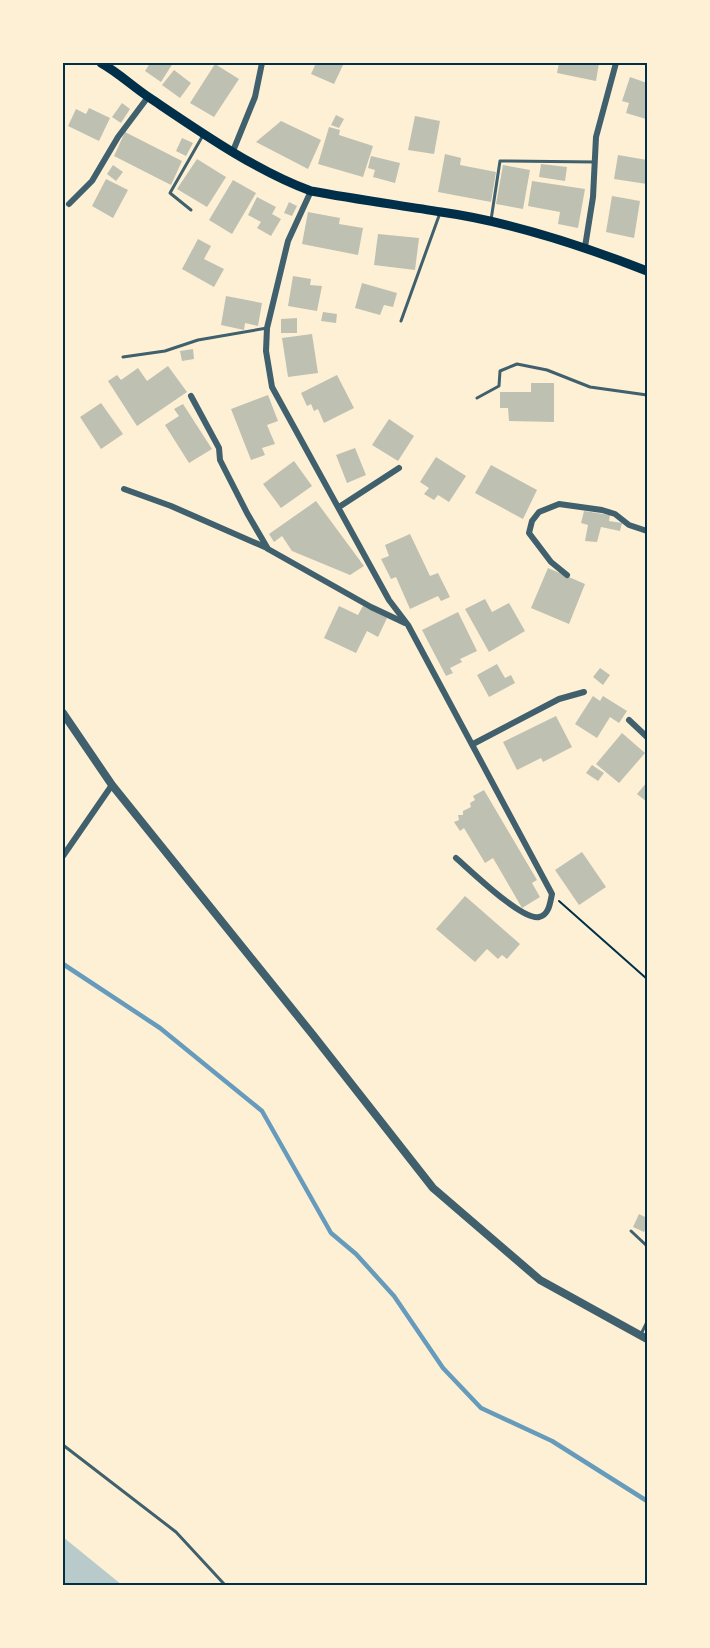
<svg xmlns="http://www.w3.org/2000/svg" width="710" height="1648" viewBox="0 0 710 1648" font-family="'Titillium Web',sans-serif">
	<rect width="100%" height="100%" fill="#fdf0d5"/>
	<!-- green -->
	<path fill="#b9caca" d="M63,1537l59,48h-59z"/>
	<g fill="none" stroke-linecap="round" stroke-linejoin="round">
		<!-- stream -->
		<path stroke="#669bbc" stroke-width="4.5" d="M63,964l97,64 102,83 69,122 25,21 38,42 49,72 38,40 71,33 95,60"/>
	</g>
	<!-- building -->
	<g fill="#bec0b2">
		<path d="M150,63h23l-12,19 -16,-11z"/>
		<path d="M316,63h28l-10,21 -23,-10z"/>
		<path d="M559,63h40l-3,18 -39,-8z"/>
		<path d="M215,64l24,15 -25,38 -24,-14z"/>
		<path d="M174,70l17,13 -11,15 -18,-13z"/>
		<path d="M630,77l17,6 -1,36 -20,-6 3,-10 -7,-2z"/>
		<path d="M122,103l8,6 -9,14 -9,-6z"/>
		<path d="M89,108l21,10 -11,23 -31,-15 8,-17 10,5z"/>
		<path d="M336,115l8,4 -5,9 -8,-3z"/>
		<path d="M415,116l25,5 -6,33 -26,-4z"/>
		<path d="M281,121l40,19 -13,29 -52,-27z"/>
		<path d="M329,127l11,3 -1,5 34,11 -10,31 -45,-13z"/>
		<path d="M125,132l57,29 -11,24 -57,-29z"/>
		<path d="M182,138l11,5 -7,13 -10,-5z"/>
		<path d="M445,154l16,4 -1,7 36,7 -5,30 -53,-10z"/>
		<path d="M618,155l29,5v24l-33,-5z"/>
		<path d="M371,156l29,7 -5,20 -22,-6 2,-7 -7,-2z"/>
		<path d="M197,159l29,18 -19,30 -30,-18z"/>
		<path d="M541,164l26,3 -2,14 -26,-4z"/>
		<path d="M113,165l10,7 -7,9 -9,-7z"/>
		<path d="M503,165l27,5 -7,39 -27,-5z"/>
		<path d="M106,179l22,11 -15,28 -21,-12z"/>
		<path d="M233,180l23,13 -24,41 -23,-14z"/>
		<path d="M532,181l53,8 -7,39 -20,-4 2,-12 -32,-6z"/>
		<path d="M612,196l28,5 -6,37 -28,-6z"/>
		<path d="M257,197l19,10 -4,7 9,5 -10,17 -14,-8 4,-6 -13,-7z"/>
		<path d="M289,202l8,4 -5,10 -8,-3z"/>
		<path d="M308,212l32,6 -1,6 24,4 -5,27 -56,-11z"/>
		<path d="M378,234l41,4 -4,32 -41,-5z"/>
		<path d="M198,239l13,7 -7,13 20,10 -10,18 -32,-18z"/>
		<path d="M293,276l18,3 -1,6 12,1 -5,25 -29,-5z"/>
		<path d="M362,283l35,10 -4,14 -9,-2 -4,10 -25,-7z"/>
		<path d="M226,296l36,7 -4,23 -13,-3 -1,7 -23,-5z"/>
		<path d="M323,312l14,2 -1,9 -15,-2z"/>
		<path d="M297,318v15h-16v-14z"/>
		<path d="M312,334l6,39 -30,4 -6,-39z"/>
		<path d="M193,349l1,10 -12,2 -2,-10z"/>
		<path d="M168,366l19,26 -50,34 -29,-45 9,-6 4,5 17,-12 9,13z"/>
		<path d="M337,375l17,33 -30,15 -6,-14 -4,2 -3,-7 -4,2 -6,-13z"/>
		<path d="M531,383h23v39l-45,-1 -1,-13h-8v-16h31z"/>
		<path d="M268,395l10,26 -11,4 8,19 -13,4 3,7 -14,5 -20,-51z"/>
		<path d="M101,403l22,31 -22,15 -21,-32z"/>
		<path d="M183,404l29,45 -23,14 -24,-38 14,-9 -5,-7z"/>
		<path d="M389,419l25,17 -16,25 -26,-16z"/>
		<path d="M355,448l11,27 -19,8 -11,-28z"/>
		<path d="M436,457l30,19 -17,26 -11,-7 -4,5 -10,-6 5,-6 -9,-6z"/>
		<path d="M294,461l18,25 -31,22 -18,-24z"/>
		<path d="M491,465l46,25 -14,29 -48,-26z"/>
		<path d="M316,501l48,65 -14,9 -58,-24 -10,-15 -8,6 -5,-8z"/>
		<path d="M584,511l26,4 -1,6 13,2 -2,8 -19,-4 -4,15 -12,-1 3,-16 -7,-2z"/>
		<path d="M410,534l20,42 8,-3 12,24 -9,4 -3,-5 -28,13 -14,-32 -5,2 -10,-20 8,-3 -4,-11z"/>
		<path d="M548,568l37,16 -16,40 -38,-16z"/>
		<path d="M485,599l7,13 17,-9 16,28 -36,21 -24,-43z"/>
		<path d="M339,606l19,9 5,-9 24,12 -9,19 -11,-6 -11,22 -32,-15z"/>
		<path d="M458,612l19,39 -17,8 2,3 -12,6 3,5 -7,3 -24,-46z"/>
		<path d="M497,664l8,14 6,-3 4,8 -26,14 -12,-22z"/>
		<path d="M600,668l10,7 -7,10 -10,-8z"/>
		<path d="M593,696l7,5 3,-5 24,15 -8,12 -9,-6 -13,21 -22,-14z"/>
		<path d="M556,716l16,31 -29,15 -2,-4 -24,12 -14,-28z"/>
		<path d="M622,733l23,20 -26,30 -23,-19z"/>
		<path d="M592,765l12,8 -6,8 -12,-8z"/>
		<path d="M647,782v20l-10,-8z"/>
		<path d="M484,790l53,90 -5,3 8,14 -18,11 -29,-50 -8,5 -21,-35 -4,3 -6,-9 5,-2 -1,-5h5v-4l8,-4 -1,-4 5,-3 -2,-4z"/>
		<path d="M582,852l24,35 -27,18 -24,-35z"/>
		<path d="M465,896l55,48 -13,15 -5,-4 -4,4 -11,-10 -12,13 -39,-33z"/>
		<path d="M639,1214l8,4v8l-3,6 -11,-5z"/>
	</g>
	<g fill="none" stroke-linecap="round" stroke-linejoin="round">
		<!-- path -->
		<path stroke="#003049" stroke-width="2" d="M559,901l88,78"/>
		<!-- service -->
		<g stroke="#3f606c" stroke-width="3">
			<path d="M191,210l-21,-17 32,-56"/>
			<path d="M491,220l9,-59 95,1"/>
			<path d="M401,321l39,-108"/>
			<path d="M123,357l42,-6 33,-11 69,-12"/>
			<path d="M477,398l22,-12 1,-15 17,-7 30,6 43,17 57,8"/>
			<path d="M631,1231l16,15"/>
			<path d="M641,1334l6,-12"/>
			<path d="M63,1445l113,87 49,53"/>
		</g>
		<!-- minor -->
		<g stroke="#3f606c" stroke-width="6">
			<path d="M233,151l22,-54 7,-34"/>
			<path d="M311,191l-23,50 -21,87 -1,23 6,36 117,213 19,25 144,269c-2,9 -3,21 -13,23 -17,4 -69,-47 -83,-59"/>
			<path d="M69,204l23,-23 26,-44 30,-40"/>
			<path d="M585,247l8,-50 3,-60 20,-74"/>
			<path d="M191,396l28,52 1,12 27,53 21,36 103,58 34,16"/>
			<path d="M124,489l47,17 96,42"/>
			<path d="M339,507l60,-39"/>
			<path d="M567,575l-16,-13 -22,-29 3,-12 7,-9 20,-8 43,6 13,4 14,11 18,6"/>
			<path d="M629,720l18,17"/>
			<path d="M473,744l86,-45 25,-7"/>
			<path d="M63,856l49,-71"/>
		</g>
		<!-- tertiary -->
		<path stroke="#3f606c" stroke-width="8" d="M63,713l49,72 201,250 120,153 107,92 107,59"/>
		<!-- secondary -->
		<path stroke="#003049" stroke-width="9" d="M101,63c18,10 32,24 49,35 49,33 106,73 161,93 43,8 87,14 130,21 71,10 140,33 206,59"/>
	</g>
	<!-- border -->
	<rect width="710" height="1648" fill="none" stroke="#fdf0d5" stroke-width="129"/>
	<rect x="64" y="64" width="582" height="1520" fill="none" stroke="#003049" stroke-width="2"/>
</svg>
